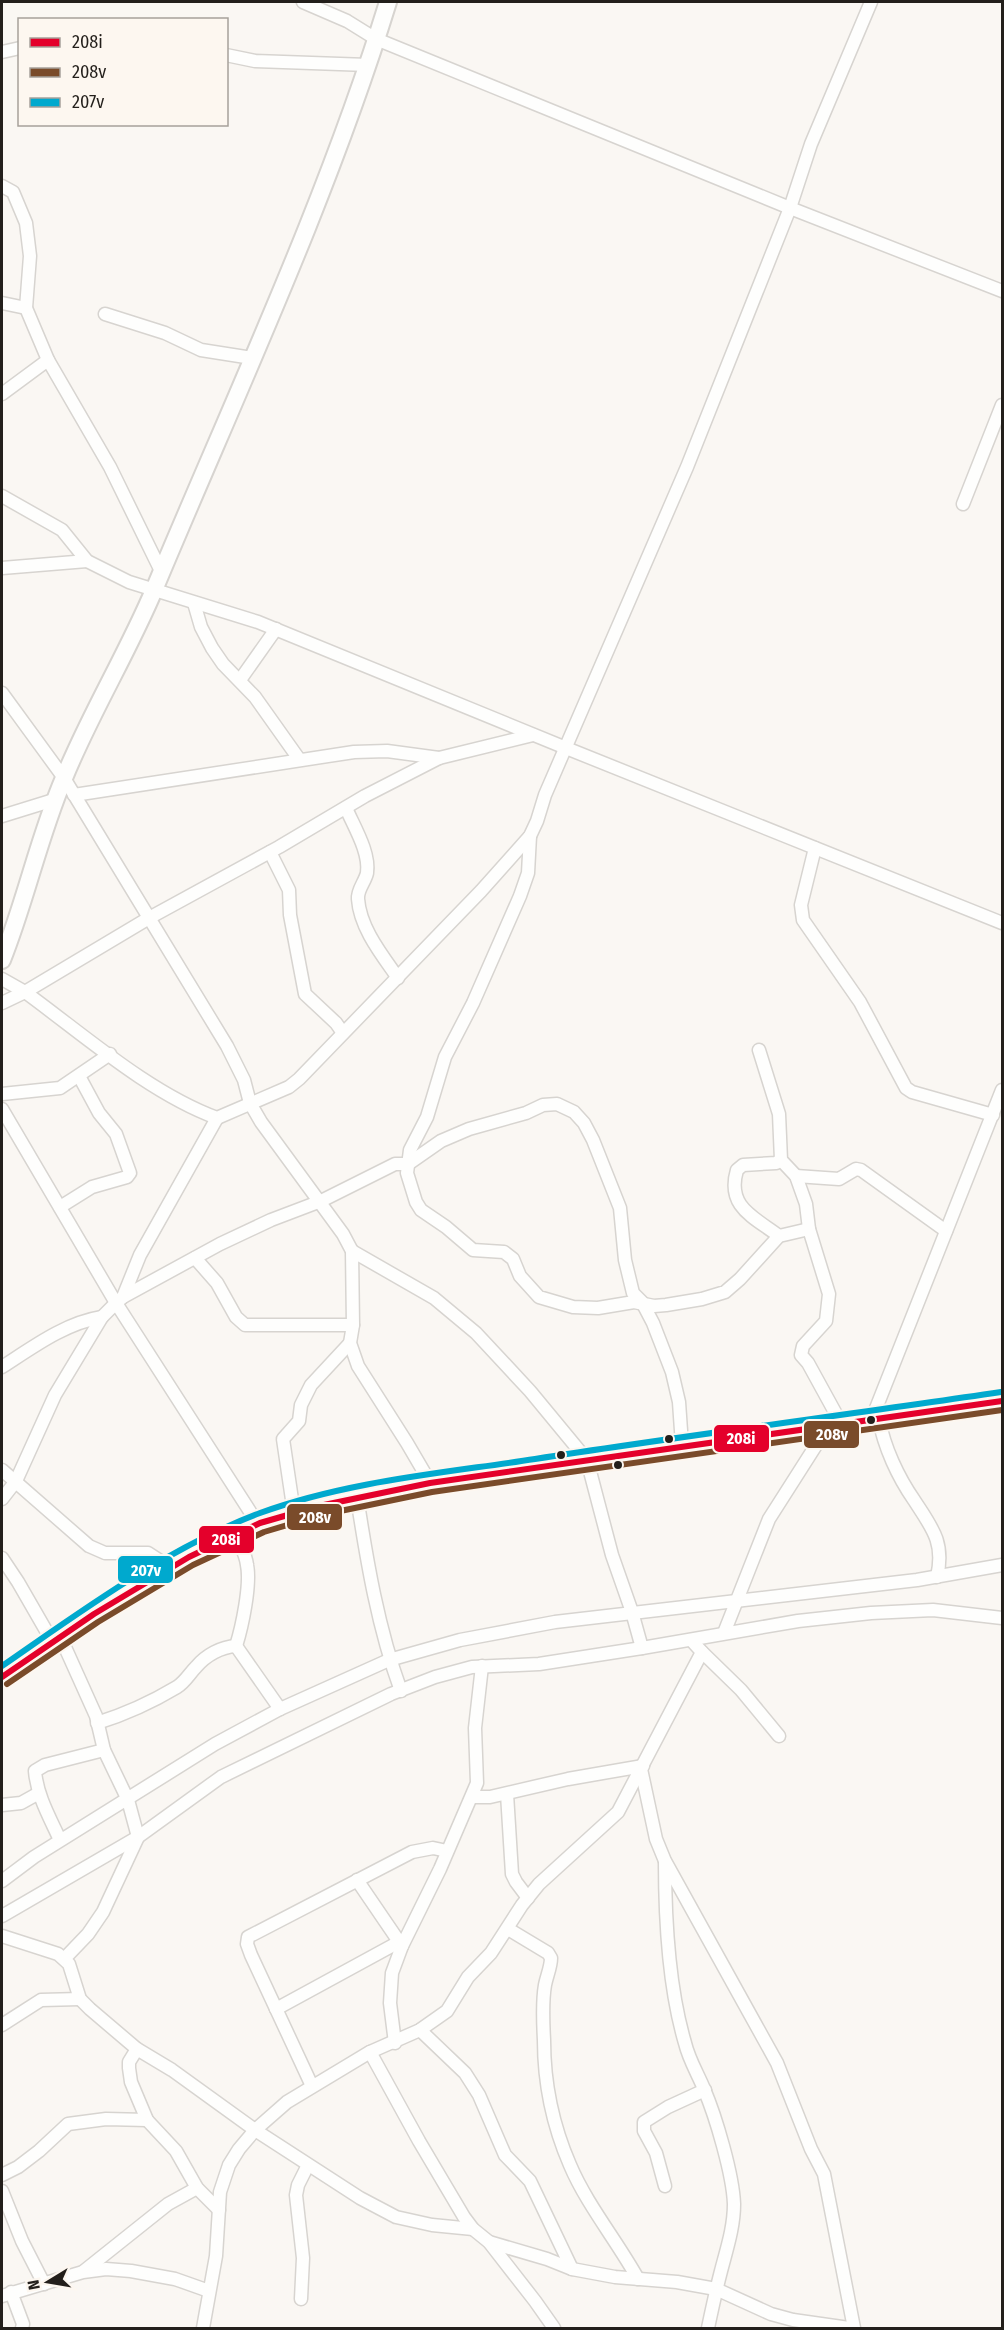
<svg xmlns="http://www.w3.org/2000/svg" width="1004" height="2330" viewBox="0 0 1004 2330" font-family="'Fira Sans Condensed',sans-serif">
	<rect width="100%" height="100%" fill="#faf7f3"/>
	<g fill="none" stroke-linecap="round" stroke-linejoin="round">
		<defs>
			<g id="street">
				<path d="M303,2l44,19 29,18 414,169 212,83"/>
				<path d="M2,52l18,-4"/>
				<path d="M226,55l29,6 113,4"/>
				<path d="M2,186l11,6 13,31 4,33 -4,52 22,52 62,107 51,104"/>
				<path d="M2,303l24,5"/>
				<path d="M105,314l60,19 36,17 51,8"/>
				<path d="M2,394l46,-34"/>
				<path d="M2,496l60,34 25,31 42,21 129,40 308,126 436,175"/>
				<path d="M963,504l39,-99"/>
				<path d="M2,568l85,-7"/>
				<path d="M194,603l7,24 11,21 11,16 32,33 44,62"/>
				<path d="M240,680l36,-51"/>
				<path d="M2,693l62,85 163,268 17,34 6,23 11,19 82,112 9,17 1,74 -3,18 8,23 49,77 24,41"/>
				<path d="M74,795l280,-43 33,-1 52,7"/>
				<path d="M346,808c8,19 24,44 21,65 -2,9 -10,17 -9,26 2,29 24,56 40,79"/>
				<path d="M2,816l55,-17"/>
				<path d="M530,836l-2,37 -8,23 -47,107 -28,54 -18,60 -17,33 -3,23 9,29 5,8 25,17 27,23 31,2 9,7 7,17 19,21 34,10 25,1 36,-6 20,4 12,-1 36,-6 23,-7 15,-13 39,-43 30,-7"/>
				<path d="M815,848l-14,57 2,15 57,82 46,86 6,4 81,23"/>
				<path d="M270,852l19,38 1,25 15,79 31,29 7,10"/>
				<path d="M2,979l23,13c59,43 124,101 192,126l72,-31 10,-8 182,-188 49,-55 7,-15 8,-26 142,-328 103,-259 21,-64 60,-142"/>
				<path d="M2,1003l23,-11 124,-74 130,-71 86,-51 74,-38 94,-23"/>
				<path d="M759,1050l20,64 2,46 15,16 10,28 3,25 20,65 -3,27 -23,25 -2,9 7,8 34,62"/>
				<path d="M2,1094l58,-6 50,-34"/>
				<path d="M2,1109l114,194 142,221"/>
				<path d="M796,1176l43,3 17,-10 5,1 85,61"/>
				<path d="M60,1207l32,-20 35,-10 3,-4 -14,-39 -17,-21 -20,-37"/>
				<path d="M779,1236c-25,-19 -53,-29 -42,-66l6,-5 33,-2 5,-3"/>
				<path d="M352,1251l82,47 42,35 54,58 57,69 25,95 20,57 10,36"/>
				<path d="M195,1258l22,25 19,34 9,8h108"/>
				<path d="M123,1297l17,-42 77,-137"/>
				<path d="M2,1367c31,-20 63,-44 100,-50"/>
				<path d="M879,1419c5,28 19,58 35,81 18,28 31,42 23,77"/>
				<path d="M871,1421l131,-331"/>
				<path d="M2,1470l87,76 16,7h43l23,15"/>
				<path d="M357,1497c10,65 21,131 44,194"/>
				<path d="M2,1499l14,-18 39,-86 47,-78 14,-14 7,-6 97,-53 51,-24 50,-19 74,-37h13l33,-23 28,-12 57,-16 17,-8 14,-1 17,8 10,11 9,17 27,68 5,52 8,33 9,9 11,21 19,49 7,30 3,43"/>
				<path d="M294,1513l-11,-74 16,-18 2,-16 10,-20 39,-42"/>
				<path d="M2,1558l16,24 34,59"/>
				<path d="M724,1633l45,-114 58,-91"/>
				<path d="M60,1636l36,80 8,34 24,50 10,37 -35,75 -15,22 -23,24"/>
				<path d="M236,1646c6,-19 15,-61 11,-81 -1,-10 -7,-21 -11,-31"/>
				<path d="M236,1646l44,63"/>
				<path d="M702,1652l39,38 38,46"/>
				<path d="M97,1723c29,-9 55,-21 80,-36 9,-6 12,-13 19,-20 10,-12 25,-20 40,-21"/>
				<path d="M641,1769l15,70 9,22 112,202 34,86 13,25 30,154"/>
				<path d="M507,1794l5,80 4,8 12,16"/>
				<path d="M473,1797h17l78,-18 75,-13"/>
				<path d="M2,1805l19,-2 18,-10"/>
				<path d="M60,1840c-10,-22 -23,-44 -25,-69l10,-6 59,-15"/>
				<path d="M665,1862c0,57 4,127 20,181 4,17 13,31 19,46 12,28 29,86 30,115 0,23 -7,44 -13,67 -5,19 -9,38 -13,57"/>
				<path d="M357,1880l45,66 -10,27 -2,30 5,40"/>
				<path d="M2,1881l32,-24 181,-113 65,-35 109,-49 71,-20 95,-18 362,-42 85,-15"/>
				<path d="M2,1916l136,-79 83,-60 170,-83 44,-17 37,-10 67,-3 103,-16 156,-27 73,-8 62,-3 69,8"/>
				<path d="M508,1929l40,24 3,5c0,9 -4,17 -6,27 -3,17 -2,37 -1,55 0,42 9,86 26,125 17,40 47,76 68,114"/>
				<path d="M2,1936l56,18 11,10 11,35 10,10 47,40 35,21 83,60 105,68 36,19 36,8 41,4"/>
				<path d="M402,1946l38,-77 37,-86 -2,-55 7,-62"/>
				<path d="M276,2009l123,-67"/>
				<path d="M2,2025l39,-25 39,-1"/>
				<path d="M420,2030l45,43 14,22 26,60 25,26 42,88"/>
				<path d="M137,2049l-8,13v6l2,14 16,38 29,31 21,37 22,22"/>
				<path d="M370,2052l49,89 45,76 9,12 16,13 46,59 19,27"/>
				<path d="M312,2086l-61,-131 -4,-11 1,-7 164,-85 21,-4 14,3"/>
				<path d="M2,2175l16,-8 21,-16 29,-27 38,-5 41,1"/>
				<path d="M665,2186l-9,-33 -12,-22v-9l24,-15 37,-17"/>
				<path d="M2,2191l20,50 22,43"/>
				<path d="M489,2242l58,17 25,10 43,8 62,5 39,7 55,25 22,6 56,8"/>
				<path d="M84,2271l84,-67 29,-16"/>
				<path d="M11,2292l12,32 -1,4"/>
				<path d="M2,2296l81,-24 23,-3 25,2 44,8 34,12"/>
				<path d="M301,2299l2,-41 -7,-63 2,-10 10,-20"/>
				<path d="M203,2328l13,-72 4,-64 9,-27 10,-16 16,-19 32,-28 83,-50 50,-22 27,-19 21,-34 23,-24 31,-48 17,-21 79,-72 84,-160 -11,-12"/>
			</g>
			<g id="secondary">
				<path d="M2,960c24,-60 37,-124 62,-182 26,-64 63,-124 90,-188 81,-194 172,-387 234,-588"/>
				<path d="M2,1677c80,-56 163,-114 254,-152 11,-5 23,-8 35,-11 73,-23 149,-32 224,-43 162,-25 325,-46 487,-70"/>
			</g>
		</defs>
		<!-- street casing -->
		<use href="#street" stroke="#d7d4d0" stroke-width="15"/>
		<!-- secondary casing -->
		<use href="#secondary" stroke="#d7d4d0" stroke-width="20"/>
		<!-- street -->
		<use href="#street" stroke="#fefefd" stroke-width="12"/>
		<!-- secondary -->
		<use href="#secondary" stroke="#fefefd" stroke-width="16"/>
		<defs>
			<path id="bus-1" d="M2,1677l92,-63 95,-57 71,-34 59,-17 111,-23 572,-82"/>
			<path id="bus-2" d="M7,1684l91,-62 95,-57 71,-33 57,-17 111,-23 570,-82"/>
			<path id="bus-3" d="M2,1666c81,-56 165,-118 258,-153 88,-32 184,-40 275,-54 155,-24 310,-44 466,-67"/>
		</defs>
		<!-- bus-1 casing -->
		<use href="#bus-1" stroke="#fdf7f0" stroke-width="10"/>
		<!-- bus-2 casing -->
		<use href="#bus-2" stroke="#fdf7f0" stroke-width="10"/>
		<!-- bus-3 casing -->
		<use href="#bus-3" stroke="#fdf7f0" stroke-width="10"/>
		<!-- bus-1 -->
		<use href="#bus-1" stroke="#e4002b" stroke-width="6"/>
		<!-- bus-2 -->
		<use href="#bus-2" stroke="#7a4b2a" stroke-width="6"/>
		<!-- bus-3 -->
		<use href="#bus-3" stroke="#00a9ce" stroke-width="6"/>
	</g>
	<!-- markers -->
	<g fill="#231f1b" stroke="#fdf7f0" stroke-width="2">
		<circle cx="871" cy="1420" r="5"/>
		<circle cx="669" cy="1439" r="5"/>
		<circle cx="561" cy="1455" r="5"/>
		<circle cx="618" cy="1465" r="5"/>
	</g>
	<g stroke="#fdf7f0" stroke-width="2">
		<rect x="803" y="1420" width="57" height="29" rx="6" fill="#7a4b2a"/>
		<rect x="713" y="1424" width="57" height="29" rx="6" fill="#e4002b"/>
		<rect x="286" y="1503" width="57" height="28" rx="6" fill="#7a4b2a"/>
		<rect x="198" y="1525" width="57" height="29" rx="6" fill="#e4002b"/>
		<rect x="117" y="1555" width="57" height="29" rx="6" fill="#00a9ce"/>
	</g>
	<g font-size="16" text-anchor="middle" font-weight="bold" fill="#fff">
		<text x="832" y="1440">208v</text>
		<text x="741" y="1444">208i</text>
		<text x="315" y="1523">208v</text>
		<text x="226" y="1545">208i</text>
		<text x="146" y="1576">207v</text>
	</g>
	<!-- border -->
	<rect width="1004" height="2330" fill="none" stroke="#231f1b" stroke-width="6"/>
	<!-- legend -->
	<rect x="18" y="18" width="210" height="108" fill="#fdf7f0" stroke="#a6a19b" stroke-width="1.5"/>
	<rect x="30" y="38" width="30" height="9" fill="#e4002b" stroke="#a6a19b" stroke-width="1.5"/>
	<text x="72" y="48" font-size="18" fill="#231f1b">208i</text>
	<rect x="30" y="68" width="30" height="9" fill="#7a4b2a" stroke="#a6a19b" stroke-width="1.5"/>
	<text x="72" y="78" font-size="18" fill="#231f1b">208v</text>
	<rect x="30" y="98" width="30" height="9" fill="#00a9ce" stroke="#a6a19b" stroke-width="1.5"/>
	<text x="72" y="108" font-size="18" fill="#231f1b">207v</text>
	<!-- north arrow -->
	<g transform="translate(48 2282) rotate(259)" stroke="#fdf7f0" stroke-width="4.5" paint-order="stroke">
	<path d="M0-4.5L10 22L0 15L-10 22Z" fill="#231f1b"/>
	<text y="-9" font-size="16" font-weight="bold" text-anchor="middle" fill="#231f1b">N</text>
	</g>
</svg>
